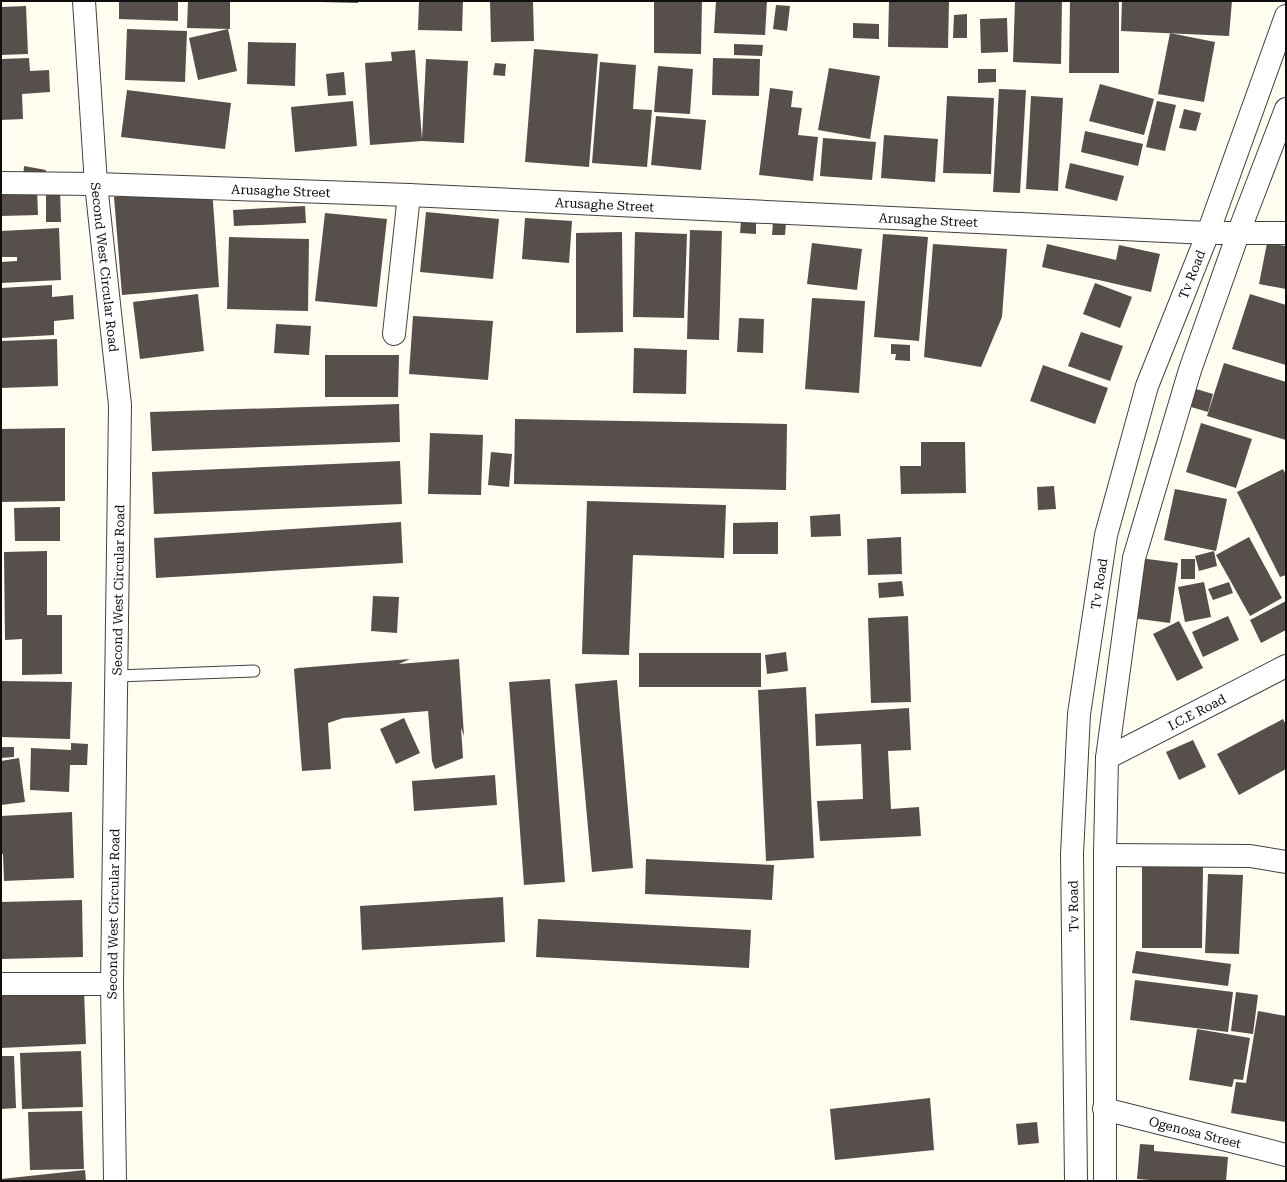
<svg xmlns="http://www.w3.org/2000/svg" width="1287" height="1182" viewBox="0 0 1287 1182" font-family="'Roboto Serif',serif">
	<rect width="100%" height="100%" fill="#fffcf0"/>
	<!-- building -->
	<g fill="#574f4b">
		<path d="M119,1h59v20l-59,-2z"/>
		<path d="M188,1h42v28l-43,-1z"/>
		<path d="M322,1h36v2l-36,-1z"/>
		<path d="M419,1h44l-1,30 -44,-1z"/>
		<path d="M490,1h43l1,40 -43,1z"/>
		<path d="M654,1h48l-1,53 -47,-1z"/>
		<path d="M716,1h51l-2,34 -51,-2z"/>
		<path d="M889,1h60l-1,47 -60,-1z"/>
		<path d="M1015,1h47l-1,63 -48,-2z"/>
		<path d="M1070,1h49v72h-50z"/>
		<path d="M1122,1h110l-3,35 -108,-5z"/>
		<path d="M776,5l14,1 -3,25 -14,-2z"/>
		<path d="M26,6l2,48 -27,1v-48z"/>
		<path d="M967,14v24h-14l1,-23z"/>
		<path d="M1007,18l1,34 -27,1 -1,-34z"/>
		<path d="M853,23l26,1v15l-26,-1z"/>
		<path d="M127,29l60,2 -2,51 -60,-2z"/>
		<path d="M228,29l9,42 -39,9 -9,-42z"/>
		<path d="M1170,33l45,9 -11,60 -46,-8z"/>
		<path d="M248,42l48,1 -1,43 -48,-2z"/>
		<path d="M734,44l29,1 -1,11 -28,-1z"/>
		<path d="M534,49l64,5 -9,113 -64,-5z"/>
		<path d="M415,50l7,89 4,-80 42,2 -4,82 -42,-2 -52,4 -5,-82 27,-2 -1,-9z"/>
		<path d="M29,58l1,13 19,-1 1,22 -28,2 1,25 -22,1v-61z"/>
		<path d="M713,58l47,1 -1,37 -47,-1z"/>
		<path d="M600,62l36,3 -3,44 19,1 -5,57 -55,-4z"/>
		<path d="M495,63l11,1 -1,12 -12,-1z"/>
		<path d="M658,66l35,3 -3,45 -36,-2z"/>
		<path d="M829,68l51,8 -10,63 -52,-9z"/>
		<path d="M978,69h18v13l-18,1z"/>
		<path d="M344,72l2,23 -18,1 -2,-22z"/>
		<path d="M1100,84l54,15 -10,36 -55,-14z"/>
		<path d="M770,88l23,3 -2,16 11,1 -4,27 20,2 -5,44 -54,-6z"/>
		<path d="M999,89l27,1 -6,103 -27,-1z"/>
		<path d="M127,90l104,13 -6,46 -104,-12z"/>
		<path d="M947,96l47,2 -3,76 -48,-1z"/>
		<path d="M1031,96l32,2 -5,93 -32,-2z"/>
		<path d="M353,101l4,45 -62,6 -4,-45z"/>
		<path d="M1157,101l19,4 -11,46 -19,-4z"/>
		<path d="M1184,109l17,4 -5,18 -17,-3z"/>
		<path d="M656,116l50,4 -5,50 -50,-5z"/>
		<path d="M1085,131l58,13 -5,22 -57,-14z"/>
		<path d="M884,135l54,4 -3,43 -54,-4z"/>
		<path d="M823,138l53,4 -4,38 -52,-4z"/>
		<path d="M1070,163l54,13 -7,25 -52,-13z"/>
		<path d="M24,166l22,4 -3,12 -20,-4z"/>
		<path d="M1,188h36l1,27 -37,1z"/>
		<path d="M212,188l7,99 -97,8 -8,-98z"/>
		<path d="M46,189h14l1,33h-15z"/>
		<path d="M305,206l1,17 -72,3 -1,-16z"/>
		<path d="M426,212l73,7 -6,60 -73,-7z"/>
		<path d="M325,213l62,6 -10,88 -62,-6z"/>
		<path d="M525,218l47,3 -3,42 -47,-4z"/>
		<path d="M741,221h15v13l-16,-1z"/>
		<path d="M773,222l13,1 -1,12h-13z"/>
		<path d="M59,228l2,52 -60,3v-21l16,-1v-4h-16v-26z"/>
		<path d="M690,230l32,1 -3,109 -32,-1z"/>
		<path d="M622,232l1,100 -47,1v-100z"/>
		<path d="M635,232l52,2 -3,84 -51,-1z"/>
		<path d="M883,234l45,3 -9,104 -45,-4z"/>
		<path d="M229,237l80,2 -1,72 -81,-2z"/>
		<path d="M812,243l50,6 -5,41 -50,-6z"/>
		<path d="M1267,243l19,3v43l-27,-5z"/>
		<path d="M933,244l74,5 -5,68 -21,50 -57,-10z"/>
		<path d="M1047,244l69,16 3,-15 41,9 -9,38 -109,-25z"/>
		<path d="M1095,283l37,14 -12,31 -37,-14z"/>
		<path d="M52,285v12l21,-2 1,24 -20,2v14l-53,3v-50z"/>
		<path d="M198,294l6,57 -64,8 -7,-57z"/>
		<path d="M1250,294l36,11v60l-54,-16z"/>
		<path d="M812,298l53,3 -6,92 -54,-4z"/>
		<path d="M413,316l80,5 -5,59 -79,-6z"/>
		<path d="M739,318l25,1 -1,34 -26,-1z"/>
		<path d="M276,324l35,2 -2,29 -35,-2z"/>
		<path d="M1081,332l42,14 -13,35 -42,-15z"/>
		<path d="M57,339l1,47 -57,2v-47z"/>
		<path d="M891,344l19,1v16l-15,-1 1,-6h-5z"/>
		<path d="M634,348l53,2 -1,44 -53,-1z"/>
		<path d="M325,355h74l-1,42h-73z"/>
		<path d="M1224,363l62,19v58l-79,-24z"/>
		<path d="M1043,365l65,23 -13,36 -65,-23z"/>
		<path d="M1196,389l17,5 -5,18 -17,-5z"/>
		<path d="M399,404l1,38 -248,9 -2,-39z"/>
		<path d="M515,419l272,5 -1,66 -272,-6z"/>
		<path d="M1201,423l51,16 -16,49 -50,-16z"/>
		<path d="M65,428v73l-64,1v-73z"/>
		<path d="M430,433l53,2 -2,60 -53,-1z"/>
		<path d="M921,442h44l1,51 -65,1 -1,-28h21z"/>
		<path d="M491,452l21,2 -3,33 -21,-2z"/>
		<path d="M400,461l2,43 -248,10 -2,-42z"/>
		<path d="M1283,469l3,6v100l-6,2 -43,-85z"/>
		<path d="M1054,486l2,23 -18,1 -1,-23z"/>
		<path d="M1175,489l52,10 -11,52 -52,-11z"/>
		<path d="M587,501l139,4 -2,53 -91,-3 -4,100 -47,-1z"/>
		<path d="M60,507v34h-45l-1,-33z"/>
		<path d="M840,514l1,22 -30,1 -1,-21z"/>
		<path d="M401,522l2,41 -247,15 -2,-40z"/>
		<path d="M778,522v32h-45v-31z"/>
		<path d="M901,537l1,37 -34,1 -1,-36z"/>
		<path d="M1249,537l33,61 -32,18 -34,-61z"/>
		<path d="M47,551v64h15v59l-40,1v-36l-17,1 -1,-88z"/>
		<path d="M1214,551l3,15 -18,5 -4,-15z"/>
		<path d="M1140,558l38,5 -8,60 -38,-5z"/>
		<rect x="1181" y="559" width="14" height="20"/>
		<path d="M902,581l2,15 -25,2 -1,-15z"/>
		<path d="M1204,582l7,35 -26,5 -7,-35z"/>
		<path d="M1229,582l4,11 -20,7 -5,-11z"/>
		<path d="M373,596l26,1 -2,36 -26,-2z"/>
		<path d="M1286,601v29l-25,13 -11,-23z"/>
		<path d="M908,616l3,86 -40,1 -3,-85z"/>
		<path d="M1228,616l11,24 -36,17 -11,-25z"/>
		<path d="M1179,621l24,47 -26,13 -24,-47z"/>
		<path d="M786,652l2,19 -21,3 -2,-19z"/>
		<rect x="639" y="653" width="122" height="34"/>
		<path d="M410,659l-11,5 60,-5 5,77 -3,-8 2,30 -28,11 -3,-8 -4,-50 -85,7 -15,5 3,46 -29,2 -8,-102 4,-1z"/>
		<path d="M550,679l15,203 -41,3 -15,-203z"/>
		<path d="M617,680l16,188 -41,4 -17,-188z"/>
		<path d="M1,681l71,1 -2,57 -69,-2z"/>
		<path d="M806,687l8,171 -48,3 -8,-171z"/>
		<path d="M909,708l2,42 -23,1 3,58 28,-2 2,29 -101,5 -3,-40 46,-2 -2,-55 -45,2 -1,-32z"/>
		<path d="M404,718l16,35 -24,11 -16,-35z"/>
		<path d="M1283,719l3,6v44l-47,26 -22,-41z"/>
		<path d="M1193,740l13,27 -27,13 -13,-28z"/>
		<path d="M71,743l17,1 -1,21h-17l-1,27 -39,-2 1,-42 40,2z"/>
		<path d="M1,747h13v10l-13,1z"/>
		<path d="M19,758l6,44 -24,3v-44z"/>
		<path d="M495,775l2,30 -83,6 -2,-30z"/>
		<path d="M72,812l2,66 -70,3 -1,-27h-2v-38z"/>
		<path d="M646,859l128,6 -2,35 -127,-6z"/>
		<path d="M1203,866l-1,82h-60v-81z"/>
		<path d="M1208,874l35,1 -4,79 -34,-1z"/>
		<path d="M503,897l2,45 -143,8 -2,-44z"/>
		<path d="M82,900l1,57 -82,2v-57z"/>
		<path d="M538,919l213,11 -2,38 -213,-11z"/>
		<path d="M1136,951l95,13 -3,22 -96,-13z"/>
		<path d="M1135,980l98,12 -5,40 -98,-12z"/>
		<path d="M84,990l2,54 -85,4v-54z"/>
		<path d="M1236,992l22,3 -5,39 -22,-3z"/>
		<path d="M1258,1011l28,5v106l-55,-9 5,-31 10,1z"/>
		<path d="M1197,1029l53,9 -7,42 -9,-1 -2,8 -43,-7z"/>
		<path d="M81,1051l2,56 -61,2 -2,-56z"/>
		<path d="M1,1056h13l2,52 -15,1z"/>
		<path d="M930,1098l4,52 -99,10 -5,-51z"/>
		<path d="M82,1111l2,58 -54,1 -2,-58z"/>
		<path d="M1037,1122l2,21 -21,2 -2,-21z"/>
		<path d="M1140,1144l14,1v6l74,6 -2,24h-64l-25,-2z"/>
		<path d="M85,1170l1,11h-85v-2z"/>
	</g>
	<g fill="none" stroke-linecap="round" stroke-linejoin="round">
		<defs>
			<path id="service" d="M117,676l137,-5"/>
			<g id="minor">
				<path id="s1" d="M1,183l95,1 313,11 799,38h78"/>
				<path d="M394,334l15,-139"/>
				<path id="s2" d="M1107,758l179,-92"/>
				<path d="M1105,855l145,1 36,6"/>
				<path d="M1,984h111"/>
				<path id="s3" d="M1104,1109l182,46"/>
			</g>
			<g id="tertiary">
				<path id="s4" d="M84,1l12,183 24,221 -8,579 3,197"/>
				<path id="s5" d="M1076,1181l-4,-327 7,-140 27,-179 41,-149 61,-153 78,-217"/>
				<path d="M1105,1181v-326l2,-97 27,-200 56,-188 48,-136 48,-125"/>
			</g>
		</defs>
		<!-- service casing -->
		<use href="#service" stroke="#414141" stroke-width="13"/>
		<!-- minor casing -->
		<use href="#minor" stroke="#414141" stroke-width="24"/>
		<!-- tertiary casing -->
		<use href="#tertiary" stroke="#414141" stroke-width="24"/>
		<!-- service -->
		<use href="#service" stroke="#fff" stroke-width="11"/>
		<!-- minor -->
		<use href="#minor" stroke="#fff" stroke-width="22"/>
		<!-- tertiary -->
		<use href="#tertiary" stroke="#fff" stroke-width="22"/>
	</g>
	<g text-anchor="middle" stroke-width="4" stroke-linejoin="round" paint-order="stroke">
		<!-- street labels -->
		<g font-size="13" fill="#0e0e0e" stroke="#fff">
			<text dy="5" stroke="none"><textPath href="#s1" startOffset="280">Arusaghe Street</textPath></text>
			<text dy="5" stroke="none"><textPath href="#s1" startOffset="604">Arusaghe Street</textPath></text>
			<text dy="5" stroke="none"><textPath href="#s1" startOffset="928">Arusaghe Street</textPath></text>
			<text dy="5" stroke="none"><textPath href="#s4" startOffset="267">Second West Circular Road</textPath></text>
			<text dy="5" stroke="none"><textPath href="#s5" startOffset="923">Tv Road</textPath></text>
			<text dy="5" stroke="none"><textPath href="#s5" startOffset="599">Tv Road</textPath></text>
			<text transform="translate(118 590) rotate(-89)" y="5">Second West Circular Road</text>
			<text dy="5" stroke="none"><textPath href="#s2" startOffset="101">I.C.E Road</textPath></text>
			<text transform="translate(1073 906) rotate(-91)" y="5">Tv Road</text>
			<text transform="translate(113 914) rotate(-89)" y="5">Second West Circular Road</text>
			<text dy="5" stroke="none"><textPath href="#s3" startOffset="94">Ogenosa Street</textPath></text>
		</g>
	</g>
	<!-- border -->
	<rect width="1287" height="1182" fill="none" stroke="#0e0e0e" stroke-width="4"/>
</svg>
